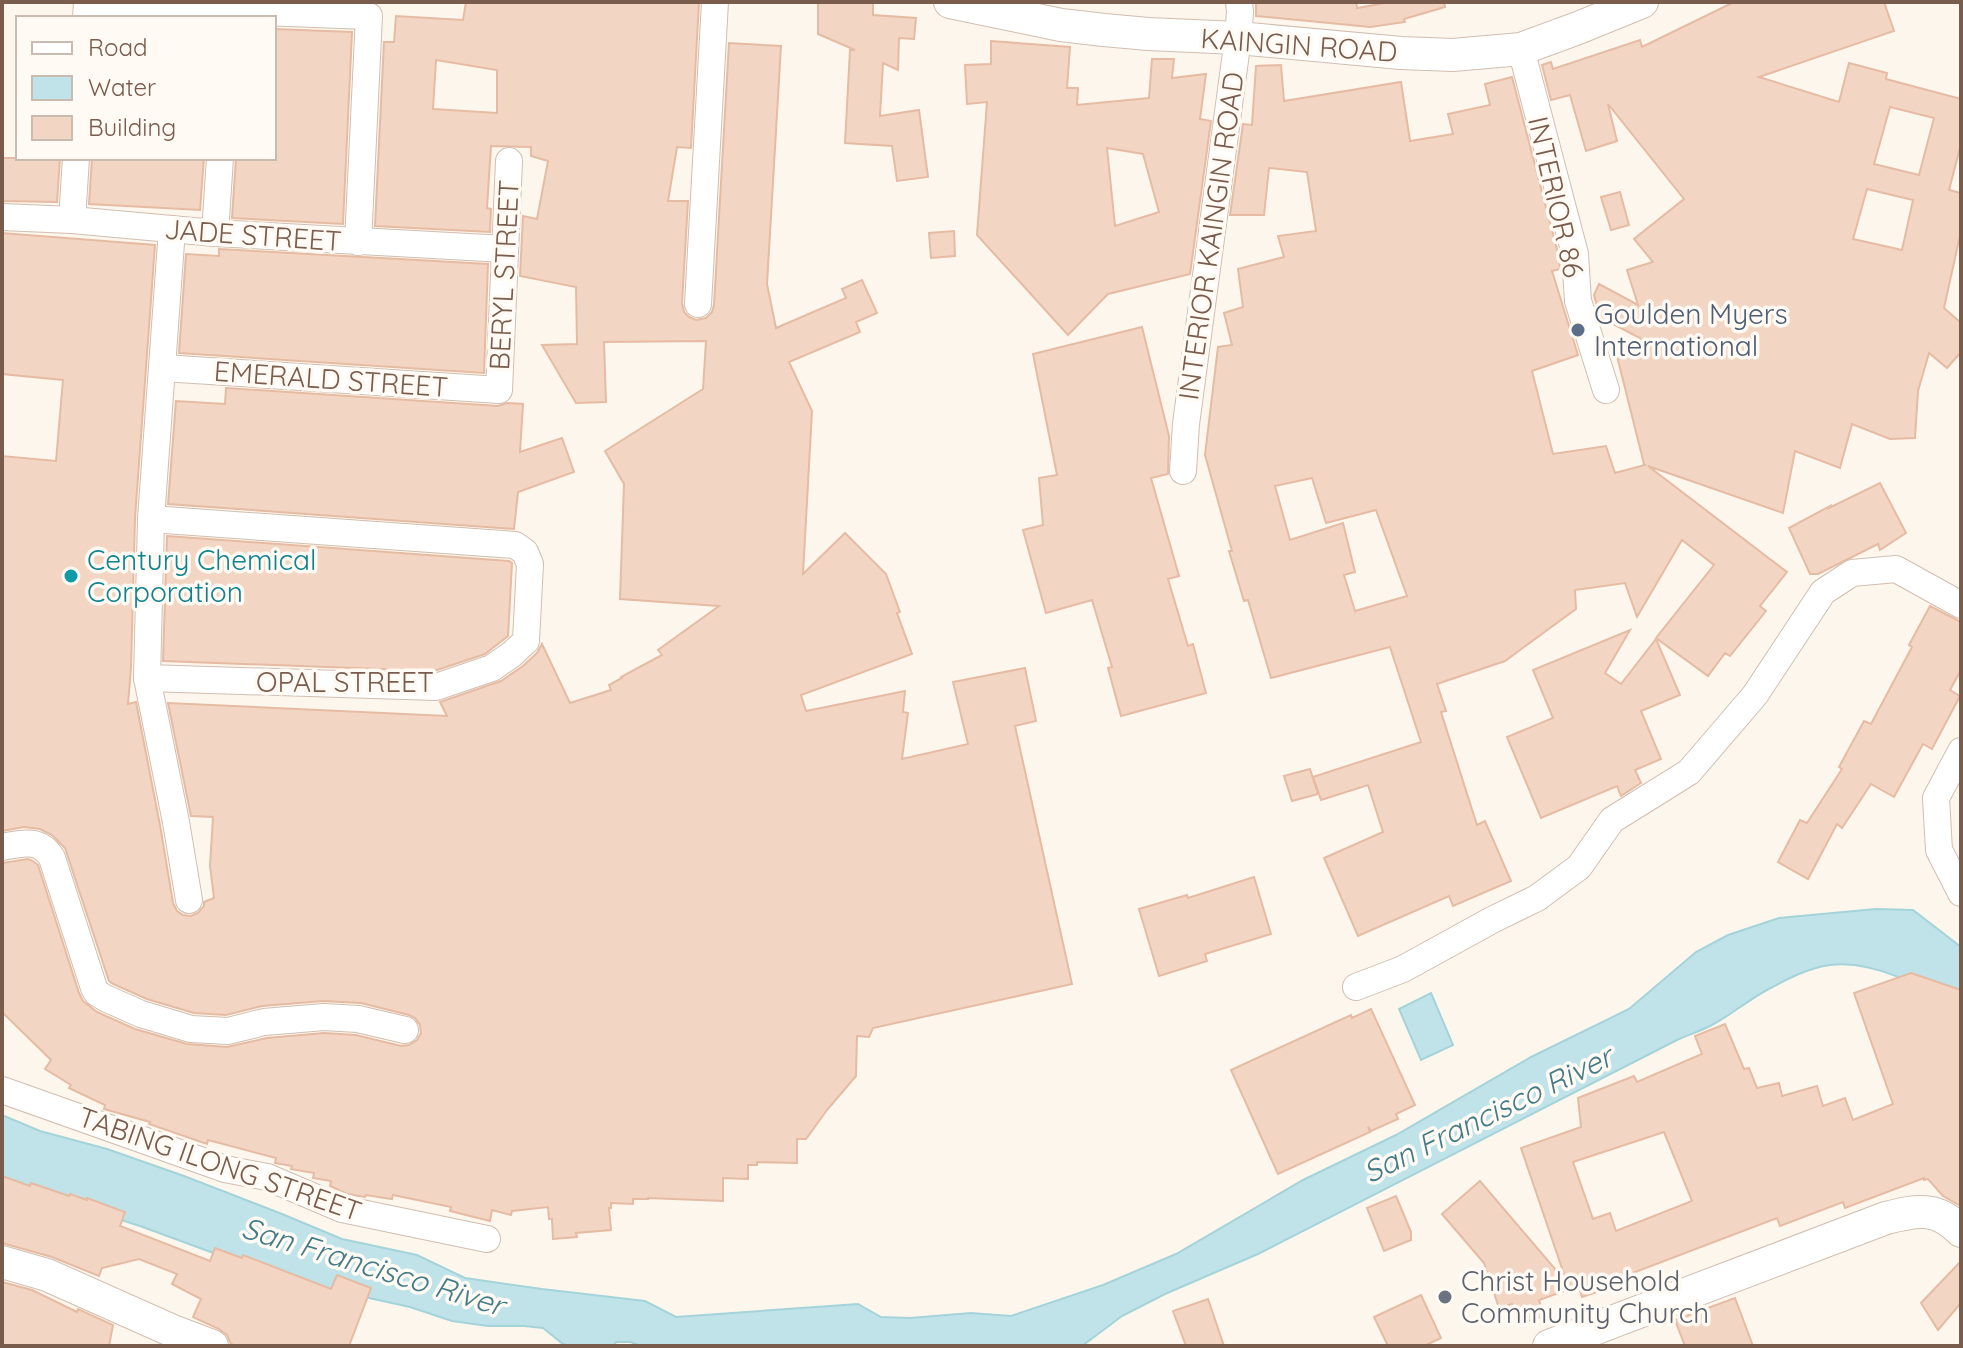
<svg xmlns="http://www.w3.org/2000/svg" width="1963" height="1348" viewBox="0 0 1963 1348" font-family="Quicksand,sans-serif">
	<rect width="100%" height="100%" fill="#fdf6ec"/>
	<!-- water -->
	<g fill="#bfe3e8" stroke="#a5d3da" stroke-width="2">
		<path d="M1876,909l37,1 48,37v62c-37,-21 -87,-50 -131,-44 -22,3 -43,14 -63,25 -19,10 -37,26 -57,36 -10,5 -22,9 -33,14l-419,214 -93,40 -43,22 -40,30h-442l-9,-4h-15l-2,4h-44l-7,-2 -20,-16 -19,-2h-36l-36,-5 -42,-14 -123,-27 -147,-54 -138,-44v-67l38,16 67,18 77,27 98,38 60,25 75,16 48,23 77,11 103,12 31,16 182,-13 23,13 29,1 61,-5 40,3 92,-31 73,-31 127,-74 93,-45 135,-78 98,-48 67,-57 32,-17 51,-17z"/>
		<path d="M1431,993l22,52 -32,15 -22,-51z"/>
	</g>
	<!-- building -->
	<g fill="#f3d5c3" stroke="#e6bba3" stroke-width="2" fill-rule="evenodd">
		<path d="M466,2h233l-8,146 -14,-1 -9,54h20l-6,102 2,9 5,5 7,3 10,-2 6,-6 2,-7 15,-262 52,3 -14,238 9,44 70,-30 -4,-9 20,-9 15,33 -21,9 4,10 -71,30 23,49 -9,163 42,-41 41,41 14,38 -3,1 15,41 -111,41 5,16 99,-20 -2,21 5,1 -6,46 66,-15 -15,-62 72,-14 11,53 -21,5 57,258 -199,44 -4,9 -12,-1 -1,40 -29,34 -21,29h-9v24l-40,-1v3h-9v14l-25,-1v23l-75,-3v1h-15v5l-22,-1v5h-2l2,22 -35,3 1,4 -24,2 -1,-20h-3l-1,-12 -36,4 -1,4 -19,-5 -2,11 -40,-10 1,-4 -58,-12 -1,4 -26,-4 -1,2 -18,-3 -17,-8 1,-5 -18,-3 1,-5 -23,-4 1,-3 -17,-3 1,-5 -68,-18 -1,4 -58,-20 1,-2 -46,-13 1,-4 -36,-17 2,-3 -26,-16 6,-9 -49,-48v-149l26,-4 5,2 5,4 41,128 4,8 14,11 38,17 52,15 40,3 40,-9 57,-5 32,2 45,11 8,-1 8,-5 4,-7 -1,-8 -5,-7 -6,-3 -48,-12 -38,-2 -61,5 -36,9 -32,-2 -47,-14 -34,-15 -4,-3 -44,-133 -13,-13 -12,-6 -16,-2 -22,4v-375l54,5 7,-81 -61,-6v-141l153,12 -20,273 -4,150 -3,36 8,-2 24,123 13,78 4,8 6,4 8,1 7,-3 6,-7v-4l10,-4 -4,-32 3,-49 -22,-1 -23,-113 279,13 -7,-14 61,-21 22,-15 14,-13 5,-9 28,59 41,-13 -2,-5 13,-7 -1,-1 41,-22 -4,-5 61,-44 -99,-7 4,-115 -19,-33 98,-62 3,-48 -102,1 2,60 -30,1 -34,-58 35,-1 -1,-57 -56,-11 3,-60 14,3 11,-58 -17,-5v-9l-40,-1 -4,62 4,1 -1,23 -115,-6 9,-184h10l2,-26 67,4zM436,60l61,10v43l-64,-4z"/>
		<path d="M818,2h55v13l43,3 -2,21 -15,-1 -1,32 -15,-7 -3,53 39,-6 9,67 -31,4 -5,-35 -47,-3 5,-93h5l-37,-16z"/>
		<path d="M1256,2h100l1,6 34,-6h53l1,5 -41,12 1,3 -35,5 -114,-11z"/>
		<path d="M1734,2h150l10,29 -135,46 80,25 10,-39 38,10 -1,6 75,20v45l-12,46 12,3v38l-17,77 17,15v29l-14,16 -18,-15 -11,38 -3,47 -25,1 -38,-15 -12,44 -45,-17 -12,62 -135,-47 139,106 -27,34 6,5 -36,45 -5,-3 -17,23 -52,-38 58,-73 -32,-25 -45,77 -12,-34 -50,7 1,19 -71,52 -68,23 9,27 -5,1 36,113 8,-4 26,60 -58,25 -4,-10 -91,40 -34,-78 59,-26 -15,-47 -47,15 -8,-23 108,-35 -31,-95 -119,31 -23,-78 -4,1 -15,-50h3l-27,-96 13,-108 14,-2 -8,-32 19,-6 -5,-38 46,-12 -6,-21 38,-5 -9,-59 -38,-4 -5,47h-34l13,-91 9,1 4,-59 25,-1 3,36 117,-19 9,59 43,-7 -5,-20 42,-9 -5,-21 27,-7 47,180 1,12 -8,2 26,84 -46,16 21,83 53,-8 9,27 30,-8 -1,-1 -28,-112 35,-8 -51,-27 -6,-22 5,-11 39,21 -11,-35 26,-8 -19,-23 50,-40 -76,-95 9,37 -31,10 -16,-56 -19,5 -9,-35 9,-3 2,7 87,-29 2,7zM1890,107l44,11 -15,57 -45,-11zM1867,189l46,11 -11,50 -49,-11zM1312,478l14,45 50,-13 31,86 -52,15 -11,-36 11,-3 -12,-49 -53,17 -15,-54z"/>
		<path d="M274,29l78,3 -9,192 -111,-6 4,-60h38z"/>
		<path d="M991,41l79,6 -3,41h11l-1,17 72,-7 3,-39h22l-2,19 34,-4 -6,45 11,2 -21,153 -82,20 -40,41 -91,-100 10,-133 -20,2 -2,-39 26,-1zM1107,148l36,6 16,58 -44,14z"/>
		<path d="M2,158h58l-3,44 -55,-1z"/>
		<path d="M92,158h112l-4,52 -111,-6z"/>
		<path d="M1620,192l9,33 -18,5 -10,-33z"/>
		<path d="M954,231l1,25 -24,2 -2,-25z"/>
		<path d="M219,249l269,15 -4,109 -305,-20 7,-99 33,2z"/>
		<path d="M1142,327l27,109 -1,38 -17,4 28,98 -11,3 20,67 5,-2 13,49 -85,23 -13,-48 4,-1 -20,-67 -46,13 -23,-83 20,-5 -4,-47 18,-3 -24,-121z"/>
		<path d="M226,388l272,18 9,-3 16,1 -3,48 42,-14 12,34 -56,20 -4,37 -346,-25 8,-103 49,3z"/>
		<path d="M1880,483l26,50 -26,17 -2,-6 -60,30h-8l-21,-46 41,-22 -1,2z"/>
		<path d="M167,536l342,25 3,2 -4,73 -23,18 -51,17 -271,-10z"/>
		<path d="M1930,606l31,16v48l-11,20 10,6 -28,53 -9,-5 -29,53 -23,-13 -29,44 -5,-4 -29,55 -30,-17 22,-42 7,3 35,-54 -3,-2 25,-46 7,3 41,-77 -3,-2z"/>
		<path d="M1630,630l-25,43 16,11 35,-45 24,56 -39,16 20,48 -26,11 6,13 -20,13 -4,-10 -76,32 -34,-81 46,-19 -20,-48z"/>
		<path d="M1310,769l8,25 -26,7 -8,-25z"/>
		<path d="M1254,877l17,57 -66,20 2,7 -48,15 -20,-67 48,-14 1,3z"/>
		<path d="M1911,973l50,17v216l-18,-10 -15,-17 -4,1v-2l-79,30 -2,-6 -63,24 -3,-8 -147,56 2,6 -50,17 -4,-11 -39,14 5,16 -25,8 -7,-20 -13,4 -15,-45 -42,-49 38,-33 87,102 -46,-135 60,-21 -3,-29 56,-22 3,6 65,-28 -7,-18 30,-12 19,45 5,-1 8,20 22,-5 3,13 35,-10 6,20 22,-8 8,22 40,-16 -39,-111zM1664,1132l28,69 -76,30 -6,-18 -17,6 -20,-57z"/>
		<path d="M1371,1009l44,96 -19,9 2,5 -27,12 -3,-4 2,5 -92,42 -47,-104 120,-55 1,3z"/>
		<path d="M2,1176l28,10 1,-3 38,13 1,-2 17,6v-2l38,14 -5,14 90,35 5,-13 27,10 1,-3 88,34 6,-14 34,13 -22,58h-112l-6,-2 -4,-9 -8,-6 -26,-12 8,-18 -29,-15 5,-10 -38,-15 -37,9 -3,8 -47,-19 -50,-14z"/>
		<path d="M1396,1196l15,36v8l-27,11 -17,-43z"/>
		<path d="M1961,1261v42l-23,27 -17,-27z"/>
		<path d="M2,1282l30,8 45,22 1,-3 35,16 -4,21h-107z"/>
		<path d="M1421,1295l20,43 -17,8h-36l-14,-29z"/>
		<path d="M1735,1298l18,48h-68l-10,-26z"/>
		<path d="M1208,1299l16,47h-38l-13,-35z"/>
	</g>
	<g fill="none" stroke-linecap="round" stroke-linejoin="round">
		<defs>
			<g id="minor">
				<path d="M86,18l1,-16 144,9 138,5 -11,226"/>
				<path d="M1521,49l54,205 3,47 28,89"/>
				<path d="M2,217l70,3 143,13 290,16"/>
				<path d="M72,220l4,-62"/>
				<path d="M172,229l-21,290 -4,159 29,144 13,78"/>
				<path d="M215,233l5,-75"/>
				<path d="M698,304l17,-302"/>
				<path d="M163,368l336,22 10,-229"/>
				<path d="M1183,471l3,-47 52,-386 2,-26 -1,-10"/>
				<path d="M147,678l289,9 56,-19 20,-14 14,-13 4,-77 -5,-12 -10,-7 -364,-26"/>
				<path d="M1961,751l-25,47 3,52 22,43"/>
				<path d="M2,847c20,-4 38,-9 50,11l42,130 3,5 8,5 36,16 50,15 37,2 36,-9 60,-5 34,2 47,11"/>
				<path d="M1356,987l47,-18 89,-49 45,-22 42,-31 33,-47 77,-48 66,-77 68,-103 29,-19 44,-4 65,36"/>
				<path d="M2,1090l223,79 42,8 75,32 145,30"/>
			</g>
			<g id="tertiary">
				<path d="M950,2l111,23 43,5 44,4 90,4 163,15 52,2 68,-6 57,-21 64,-26"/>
				<path d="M2,1262l45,13 128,57 37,14"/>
				<path d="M1549,1346l337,-128c31,-8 51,-12 75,13"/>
			</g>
		</defs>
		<!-- minor casing -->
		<use href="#minor" stroke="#d1beb0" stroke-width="28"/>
		<!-- tertiary casing -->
		<use href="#tertiary" stroke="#d1beb0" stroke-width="34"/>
		<!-- minor -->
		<use href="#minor" stroke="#fff" stroke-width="26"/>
		<!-- tertiary -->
		<use href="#tertiary" stroke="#fff" stroke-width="32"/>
	</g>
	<!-- markers -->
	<circle fill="#5c6f8a" stroke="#fffaf3" stroke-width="3" cx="1578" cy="330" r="8"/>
	<circle fill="#0f9aa8" stroke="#fffaf3" stroke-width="3" cx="71" cy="576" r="8"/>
	<circle fill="#6b7280" stroke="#fffaf3" stroke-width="3" cx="1445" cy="1297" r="8"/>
	<g text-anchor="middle" stroke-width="7" stroke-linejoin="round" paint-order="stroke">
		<!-- street labels -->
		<g font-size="28" fill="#7a5c4d" stroke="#fffaf3">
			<text transform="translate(1299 45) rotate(4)" y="10">KAINGIN ROAD</text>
			<text transform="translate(1556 197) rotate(77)" y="10">INTERIOR 86</text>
			<text transform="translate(253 235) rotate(4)" y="10">JADE STREET</text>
			<text transform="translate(1211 236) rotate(-82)" y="10">INTERIOR KAINGIN ROAD</text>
			<text transform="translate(504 275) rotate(-87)" y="10">BERYL STREET</text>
			<text transform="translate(331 379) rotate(4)" y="10">EMERALD STREET</text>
			<text x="345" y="692">OPAL STREET</text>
			<text transform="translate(220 1164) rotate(19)" y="10">TABING ILONG STREET</text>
		</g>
		<!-- service labels -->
		<g font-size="28" fill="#4e5e75" stroke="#fffaf3" text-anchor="start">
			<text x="1594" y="324">Goulden Myers<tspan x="1594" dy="32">International</tspan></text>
		</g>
		<!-- culture labels -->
		<g font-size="28" fill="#0d838f" stroke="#fffaf3" text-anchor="start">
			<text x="87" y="570">Century Chemical<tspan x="87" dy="32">Corporation</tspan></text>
		</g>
		<!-- worship labels -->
		<g font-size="28" fill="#5b616d" stroke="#fffaf3" text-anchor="start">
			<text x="1461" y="1291">Christ Household<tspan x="1461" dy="32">Community Church</tspan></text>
		</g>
		<!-- water labels -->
		<g font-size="30" font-style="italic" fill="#437c86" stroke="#fffaf3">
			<text transform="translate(1488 1115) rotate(-26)" y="10">San Francisco River</text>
			<text transform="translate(373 1267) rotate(17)" y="10">San Francisco River</text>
		</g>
	</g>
	<!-- border -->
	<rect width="1963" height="1348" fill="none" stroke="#7a5c4d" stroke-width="8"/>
	<!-- legend -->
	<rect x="16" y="16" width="260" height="144" fill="#fffaf3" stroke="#cabbb1" stroke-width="2"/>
	<rect x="32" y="42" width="40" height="12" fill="#ffffff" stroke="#cabbb1" stroke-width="2"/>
	<text x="88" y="56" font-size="24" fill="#7a5c4d">Road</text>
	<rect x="32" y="76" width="40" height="24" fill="#bfe3e8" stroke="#cabbb1" stroke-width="2"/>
	<text x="88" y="96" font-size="24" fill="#7a5c4d">Water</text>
	<rect x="32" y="116" width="40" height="24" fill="#f3d5c3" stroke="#cabbb1" stroke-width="2"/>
	<text x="88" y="136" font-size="24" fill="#7a5c4d">Building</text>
</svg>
